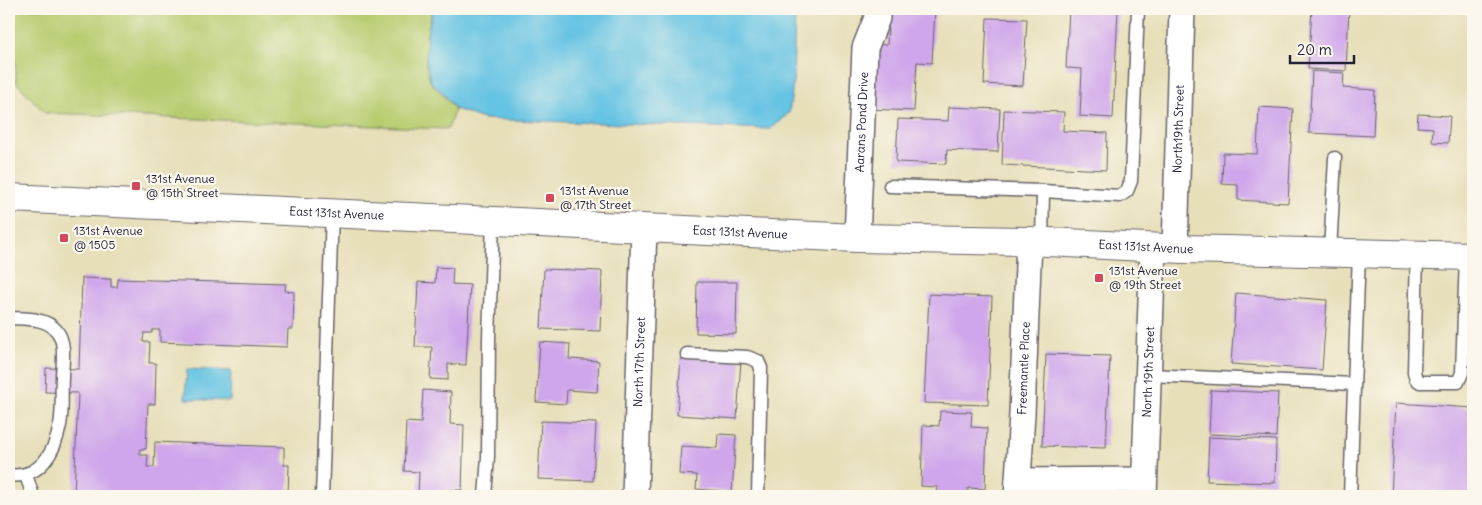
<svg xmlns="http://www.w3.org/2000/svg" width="1482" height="505" viewBox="0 0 1482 505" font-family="Delius,sans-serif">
	<rect width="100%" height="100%" fill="#fbf7ec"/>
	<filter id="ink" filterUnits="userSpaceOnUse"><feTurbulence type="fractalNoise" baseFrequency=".02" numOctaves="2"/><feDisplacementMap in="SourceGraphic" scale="10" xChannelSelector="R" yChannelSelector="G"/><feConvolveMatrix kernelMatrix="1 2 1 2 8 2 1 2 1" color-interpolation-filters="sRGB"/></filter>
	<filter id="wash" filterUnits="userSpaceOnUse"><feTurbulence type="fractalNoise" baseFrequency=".0096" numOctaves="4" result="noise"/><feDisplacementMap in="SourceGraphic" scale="20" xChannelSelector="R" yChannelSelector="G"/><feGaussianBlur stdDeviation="1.12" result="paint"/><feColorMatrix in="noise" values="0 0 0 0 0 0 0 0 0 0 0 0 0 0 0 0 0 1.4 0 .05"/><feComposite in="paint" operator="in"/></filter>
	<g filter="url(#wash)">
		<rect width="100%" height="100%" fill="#e7dfba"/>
		<!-- green -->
		<path fill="#b7cc70" stroke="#6c7756" d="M13,9h419l-5,25 -1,31 4,17 12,12 13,15 -7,20 -403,-16 -29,-31z"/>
		<!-- water -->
		<g fill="#65c3e3" stroke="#44728f">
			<path d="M433,9h362l-2,75 -4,29 -19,16 -287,-10 -28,-10 -13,-17 -11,-10 -5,-19 1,-28z"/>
			<path d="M187,369l44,2 -1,30 -45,-2z"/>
		</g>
		<g id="blocks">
			<!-- building -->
			<g fill="#cfa6eb">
				<path d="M889,9h46l-3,54 -15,-1 -3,49 -45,-2 3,-65 15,1z"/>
				<path d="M1069,9h49l-5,109 -33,-2 2,-47 -16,-1z"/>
				<path d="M1312,9h37l-3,62 -38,-2z"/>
				<path d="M987,18l40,1 -4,67 -39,-2z"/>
				<path d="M1312,71l32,2 -1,15 32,2 -2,46 -64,-3z"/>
				<path d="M949,107l51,2 -2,43 -51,-2 -1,14 -50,-2 2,-43 50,2z"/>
				<path d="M1259,107l34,2 -5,94 -50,-3v-15l-16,-1 1,-31 34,1z"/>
				<path d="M1004,110l60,2 -1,19 44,2 -1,37 -104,-5z"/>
				<path d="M1418,114l32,2 -2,27 -16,-1 1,-14 -16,-1z"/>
				<path d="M436,267l17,1 -1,16 18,1 -4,80 -18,-1v16l-18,-1 2,-32h-17l3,-65 17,1z"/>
				<path d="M544,269l58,2 -2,60 -59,-2z"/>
				<path d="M82,278l29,1v8h6l1,-8 168,5 -1,7 9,1 -1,37h-5l-1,18 -127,-5v-12h-8v3h-8l-1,9h7l-1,21h7l-1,41h-7l-2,45h-6v6h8l-1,12h7l1,-25 129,5v18h5l-1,31h-214l4,-103 -33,-1 1,-24 33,1z"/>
				<path d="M697,282h40l-1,52 -40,-1z"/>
				<path d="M1236,293l91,7 -5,70 -91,-6z"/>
				<path d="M929,294l63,3 -4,108 -64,-2z"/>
				<path d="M540,342l30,2 -1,15 30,2 -2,31 -30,-2 -1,14 -30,-2z"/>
				<path d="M1046,354l64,2 -4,92 -64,-2z"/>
				<path d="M681,356l60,4 -4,59 -60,-4z"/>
				<path d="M423,390l28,2 -1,32 14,1 -2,65h-15v6h-29l1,-24 -15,-1 2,-49 15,1z"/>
				<path d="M1211,390l67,3 -2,44 -67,-3z"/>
				<path d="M1396,403l77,5v88h-82z"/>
				<path d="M940,411l32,1 -1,15 16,1 -2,61 -17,-1v8h-32l1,-9 -16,-1 2,-61 16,1z"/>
				<path d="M541,421l55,2 -3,58 -55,-2z"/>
				<path d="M718,434l18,1 -4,57 -36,-3 1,-14 -18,-1 2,-28 36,2z"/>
				<path d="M1209,437l67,3 -1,43 -68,-2z"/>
			</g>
		</g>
	</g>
	<g filter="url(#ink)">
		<use href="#blocks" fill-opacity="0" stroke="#676467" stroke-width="1"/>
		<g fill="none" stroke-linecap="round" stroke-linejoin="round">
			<defs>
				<g id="lane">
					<path d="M890,186l153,5 77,5 7,-5 4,-10 7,-172"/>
					<path d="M1042,242l1,-51"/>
					<path d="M1330,252l5,-94"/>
					<path d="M1417,255l-3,117 2,7 4,3h38l4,-9 4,-117"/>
					<path d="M9,318c15,1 36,-1 47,12 11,12 6,34 6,48 -1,15 1,32 -2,47 -5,27 -20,54 -51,50"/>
					<path d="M687,354l60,3 11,4 3,7 -3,128"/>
					<path d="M1148,375l206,9"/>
					<path d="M26,475l7,21"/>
					<path d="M322,496l10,-283"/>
					<path d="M485,496l3,-39 1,-119 4,-117"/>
					<path d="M1350,496l9,-243"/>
				</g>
				<g id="street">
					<path id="s1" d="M857,238l8,-190 12,-30v-9"/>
					<path id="s2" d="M1175,249l7,-240"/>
					<path d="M1018,481l126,-1"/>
					<path id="s3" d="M635,496l9,-267"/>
					<path id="s4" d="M1017,496l5,-82 7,-173"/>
					<path id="s5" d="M1144,496l9,-249"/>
				</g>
				<g id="secondary">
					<path id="s6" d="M9,198l848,40 172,3 154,8 290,7"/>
				</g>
			</defs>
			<!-- lane casing -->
			<use href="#lane" stroke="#676467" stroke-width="15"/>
			<!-- street casing -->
			<use href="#street" stroke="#676467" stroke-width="28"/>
			<!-- secondary casing -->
			<use href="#secondary" stroke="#676467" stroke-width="30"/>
			<!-- lane -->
			<use href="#lane" stroke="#fff" stroke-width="12"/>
			<!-- street -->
			<use href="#street" stroke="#fff" stroke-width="25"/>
			<!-- secondary -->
			<use href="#secondary" stroke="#fff" stroke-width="28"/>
		</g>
	</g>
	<!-- markers -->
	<g fill="#d1495b" stroke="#fbf7ec" stroke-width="2">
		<rect x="131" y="181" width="10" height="10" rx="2.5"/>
		<rect x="545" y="193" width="10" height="10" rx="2.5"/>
		<rect x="59" y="233" width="10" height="10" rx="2.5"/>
		<rect x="1094" y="273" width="10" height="10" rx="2.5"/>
	</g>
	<g text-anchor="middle" stroke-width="4.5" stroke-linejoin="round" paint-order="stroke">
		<!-- street labels -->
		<g font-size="12" fill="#22223b" stroke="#fbf7ec">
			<text dy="4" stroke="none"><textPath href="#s1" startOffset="116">Aarans Pond Drive</textPath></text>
			<text dy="4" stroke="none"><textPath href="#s2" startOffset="120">North19th Street</textPath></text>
			<text dy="4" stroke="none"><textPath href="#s6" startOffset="328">East 131st Avenue</textPath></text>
			<text dy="4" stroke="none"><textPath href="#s6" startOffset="732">East 131st Avenue</textPath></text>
			<text dy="4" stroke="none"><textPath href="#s6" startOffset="1138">East 131st Avenue</textPath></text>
			<text dy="4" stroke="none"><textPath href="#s3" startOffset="134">North 17th Street</textPath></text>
			<text dy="4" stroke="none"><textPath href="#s4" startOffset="128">Freemantle Place</textPath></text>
			<text dy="4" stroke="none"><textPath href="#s5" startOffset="124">North 19th Street</textPath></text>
		</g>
		<!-- poi labels -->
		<g font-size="12" fill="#22223b" stroke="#fbf7ec" text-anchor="start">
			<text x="146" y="183">131st Avenue<tspan x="146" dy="14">@ 15th Street</tspan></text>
			<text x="560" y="195">131st Avenue<tspan x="560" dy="14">@ 17th Street</tspan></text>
			<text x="74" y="235">131st Avenue<tspan x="74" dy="14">@ 1505</tspan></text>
			<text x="1109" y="275">131st Avenue<tspan x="1109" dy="14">@ 19th Street</tspan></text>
		</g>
	</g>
	<!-- margin -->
	<rect width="1482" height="505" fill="none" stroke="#fbf7ec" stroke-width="30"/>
	<!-- scale -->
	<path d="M1290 55v8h64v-8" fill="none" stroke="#22223b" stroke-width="2.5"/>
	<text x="1297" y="55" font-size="15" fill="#22223b" stroke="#fbf7ec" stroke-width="4" paint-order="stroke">20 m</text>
</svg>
